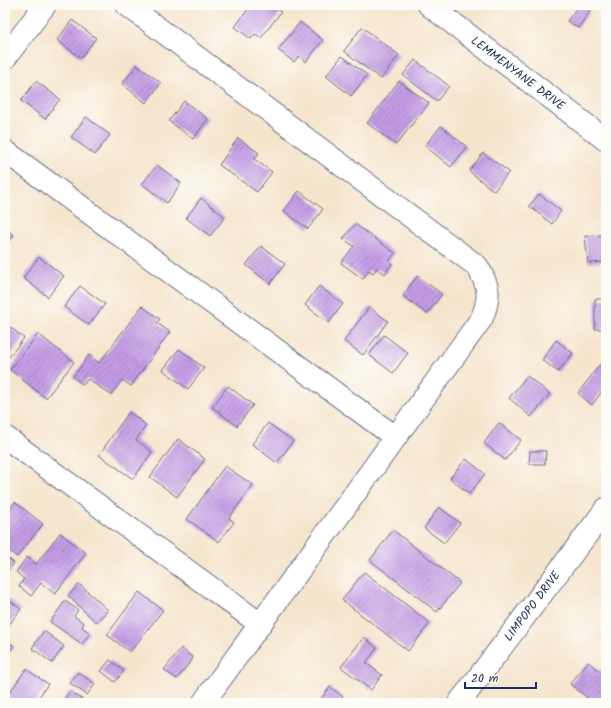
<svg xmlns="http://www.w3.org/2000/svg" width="611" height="708" viewBox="0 0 611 708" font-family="Kalam,sans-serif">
	<defs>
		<pattern id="building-hatch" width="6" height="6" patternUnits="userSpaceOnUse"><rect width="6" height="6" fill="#c49ce5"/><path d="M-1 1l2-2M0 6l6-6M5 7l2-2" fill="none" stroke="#9e80bd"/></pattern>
	</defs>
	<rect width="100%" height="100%" fill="#fdfcf7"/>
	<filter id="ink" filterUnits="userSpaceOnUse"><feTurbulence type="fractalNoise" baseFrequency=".025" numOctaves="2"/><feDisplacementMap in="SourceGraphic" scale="8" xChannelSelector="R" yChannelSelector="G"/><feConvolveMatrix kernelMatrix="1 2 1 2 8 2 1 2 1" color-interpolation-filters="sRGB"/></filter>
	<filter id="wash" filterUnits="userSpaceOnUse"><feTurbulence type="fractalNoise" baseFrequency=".012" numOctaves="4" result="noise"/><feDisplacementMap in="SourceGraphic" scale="16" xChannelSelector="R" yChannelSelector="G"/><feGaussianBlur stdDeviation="0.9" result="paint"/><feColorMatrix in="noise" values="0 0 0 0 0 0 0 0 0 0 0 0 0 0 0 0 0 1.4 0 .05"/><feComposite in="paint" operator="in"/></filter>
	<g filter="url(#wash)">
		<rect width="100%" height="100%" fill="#f5e5cd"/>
		<g id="blocks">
			<!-- building -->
			<g fill="url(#building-hatch)">
				<path d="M251,5h21l9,7 -20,26 -6,-4 -4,5 -16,-12z"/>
				<path d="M579,5h3l8,6 -12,17 -11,-7z"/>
				<path d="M72,20l24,18 -15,20 -24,-18z"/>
				<path d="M300,22l23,18 -17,22 -7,-6 -5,6 -16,-12z"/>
				<path d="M362,27l37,28 -18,24 -37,-28z"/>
				<path d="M342,56l25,19 -16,21 -25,-20z"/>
				<path d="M415,60l34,26 -12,15 -34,-26z"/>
				<path d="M137,65l24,18 -15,20 -24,-19z"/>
				<path d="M36,81l24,18 -15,20 -24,-18z"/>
				<path d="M399,81l30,22 -33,42 -29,-22z"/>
				<path d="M184,101l24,18 -15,20 -24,-18z"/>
				<path d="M86,117l24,18 -15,20 -24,-18z"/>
				<path d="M441,126l26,21 -16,20 -26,-21z"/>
				<path d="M238,138l21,15 -5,6 18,13 -15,20 -38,-27z"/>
				<path d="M483,153l26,19 -15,19 -25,-20z"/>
				<path d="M157,165l24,18 -14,20 -25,-19z"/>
				<path d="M299,191l24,18 -15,20 -24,-18z"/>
				<path d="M539,194l22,17 -9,13 -23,-18z"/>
				<path d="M201,198l24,19 -15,19 -24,-18z"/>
				<path d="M355,224l40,29 -6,8 3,3 -7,10 -8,-6 -4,5 -4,-3 -6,9 -22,-16 13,-17 -11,-7z"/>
				<path d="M5,228l9,7 -9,12z"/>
				<path d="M606,235v27l-18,1 -3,-27z"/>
				<path d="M261,246l24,18 -15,20 -24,-19z"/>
				<path d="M39,257l25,19 -16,21 -25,-19z"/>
				<path d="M417,276l25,18 -15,20 -24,-18z"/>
				<path d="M80,286l25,18 -16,21 -25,-18z"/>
				<path d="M319,286l24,18 -14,19 -24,-18z"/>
				<rect x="595" y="299" width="11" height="30"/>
				<path d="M142,306l18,13 -3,4 13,9 -39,54 -9,-6 -11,15 -23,-16 -5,6 -10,-8 16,-22 10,8z"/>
				<path d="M369,307l19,14 -25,34 -19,-14z"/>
				<path d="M6,324l18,14 -19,24v-36z"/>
				<path d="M38,334l36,28 -28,36 -36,-28z"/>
				<path d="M384,335l24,18 -15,20 -24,-18z"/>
				<path d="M556,340l17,13 -15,19 -16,-12z"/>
				<path d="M179,349l25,19 -16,21 -25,-19z"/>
				<path d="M602,362l4,4v20l-14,19 -14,-12z"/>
				<path d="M527,376l23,18 -19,23 -22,-19z"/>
				<path d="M228,386l25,19 -16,21 -25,-19z"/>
				<path d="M129,412l17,13 -10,15 16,12 -19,27 -34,-24z"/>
				<path d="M268,423l25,18 -16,22 -25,-19z"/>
				<path d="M499,423l22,17 -16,20 -21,-17z"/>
				<path d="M178,439l27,20 -28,38 -27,-20z"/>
				<path d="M530,451h16l-1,13h-16z"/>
				<path d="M466,459l19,15 -16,20 -19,-16z"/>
				<path d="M225,466l28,19 -24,33 5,4 -15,20 -32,-23z"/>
				<path d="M15,502l28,22 -26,33 -12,-10v-32z"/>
				<path d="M439,507l21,16 -16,20 -20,-15z"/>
				<path d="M393,530l67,53 -23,29 -67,-52z"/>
				<path d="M60,533l26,20 -31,41 -14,-11 -10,13 -12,-10 5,-7 -8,-7 11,-15 9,7z"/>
				<path d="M5,556l9,7 -9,12z"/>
				<path d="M364,572l66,51 -22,28 -66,-51z"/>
				<path d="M79,584l29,26 -12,12 -28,-26z"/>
				<path d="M139,592l24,18 -33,42 -23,-17z"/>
				<path d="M5,597l16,12 -13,17 -3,-2z"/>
				<path d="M65,601l13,9 -4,6 10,7 -2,4 8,6 -8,11 -32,-22z"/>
				<path d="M44,631l20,15 -12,17 -20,-15z"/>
				<path d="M364,637l13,11 -11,15 16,12 -11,15 -30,-23z"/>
				<path d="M5,640l9,6 -9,12z"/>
				<path d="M181,648l12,10 -16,21 -13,-9z"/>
				<path d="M110,660l14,11 -9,11 -14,-11z"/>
				<path d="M588,662l18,14v26l-1,1h-11l-24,-19z"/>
				<path d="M26,669l22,15 -13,19h-29l-1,-1v-3z"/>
				<path d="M78,672l17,12 -8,11 -17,-12z"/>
				<path d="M330,687l13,10 -4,6h-21z"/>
				<path d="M70,691l17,12h-26z"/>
			</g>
		</g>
	</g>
	<g filter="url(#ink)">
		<use href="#blocks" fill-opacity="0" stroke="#676f85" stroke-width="1"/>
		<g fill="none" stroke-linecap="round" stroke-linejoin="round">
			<defs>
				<g id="minor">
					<path d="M127,5l350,261c12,20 14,29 5,52l-279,385"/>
					<path d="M5,58l40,-53"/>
					<path d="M5,151l390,286"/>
					<path d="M5,437l255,187"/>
				</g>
				<g id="tertiary">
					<path d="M429,5l177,135"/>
					<path d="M459,703l147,-194"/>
				</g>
			</defs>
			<!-- minor casing -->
			<use href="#minor" stroke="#676f85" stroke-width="24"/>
			<!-- tertiary casing -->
			<use href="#tertiary" stroke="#676f85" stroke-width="24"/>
			<!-- minor -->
			<use href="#minor" stroke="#fff" stroke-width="22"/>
			<!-- tertiary -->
			<use href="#tertiary" stroke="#fff" stroke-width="22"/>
		</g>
	</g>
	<g text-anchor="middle" stroke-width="3" stroke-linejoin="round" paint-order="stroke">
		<!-- street labels -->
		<g font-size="12" fill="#1b2f5e" stroke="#fdfcf7">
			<text transform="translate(518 73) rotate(37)" y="4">LEMMENYANE DRIVE</text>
			<text transform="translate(532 606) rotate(-53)" y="4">LIMPOPO DRIVE</text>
		</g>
	</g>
	<!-- margin -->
	<rect width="611" height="708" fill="none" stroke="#fdfcf7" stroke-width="20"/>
	<!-- scale -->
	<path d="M465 682v6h71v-6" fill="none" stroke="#1b2f5e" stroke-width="2"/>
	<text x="471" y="682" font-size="12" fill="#1b2f5e" stroke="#fdfcf7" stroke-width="3" paint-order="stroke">20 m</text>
</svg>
